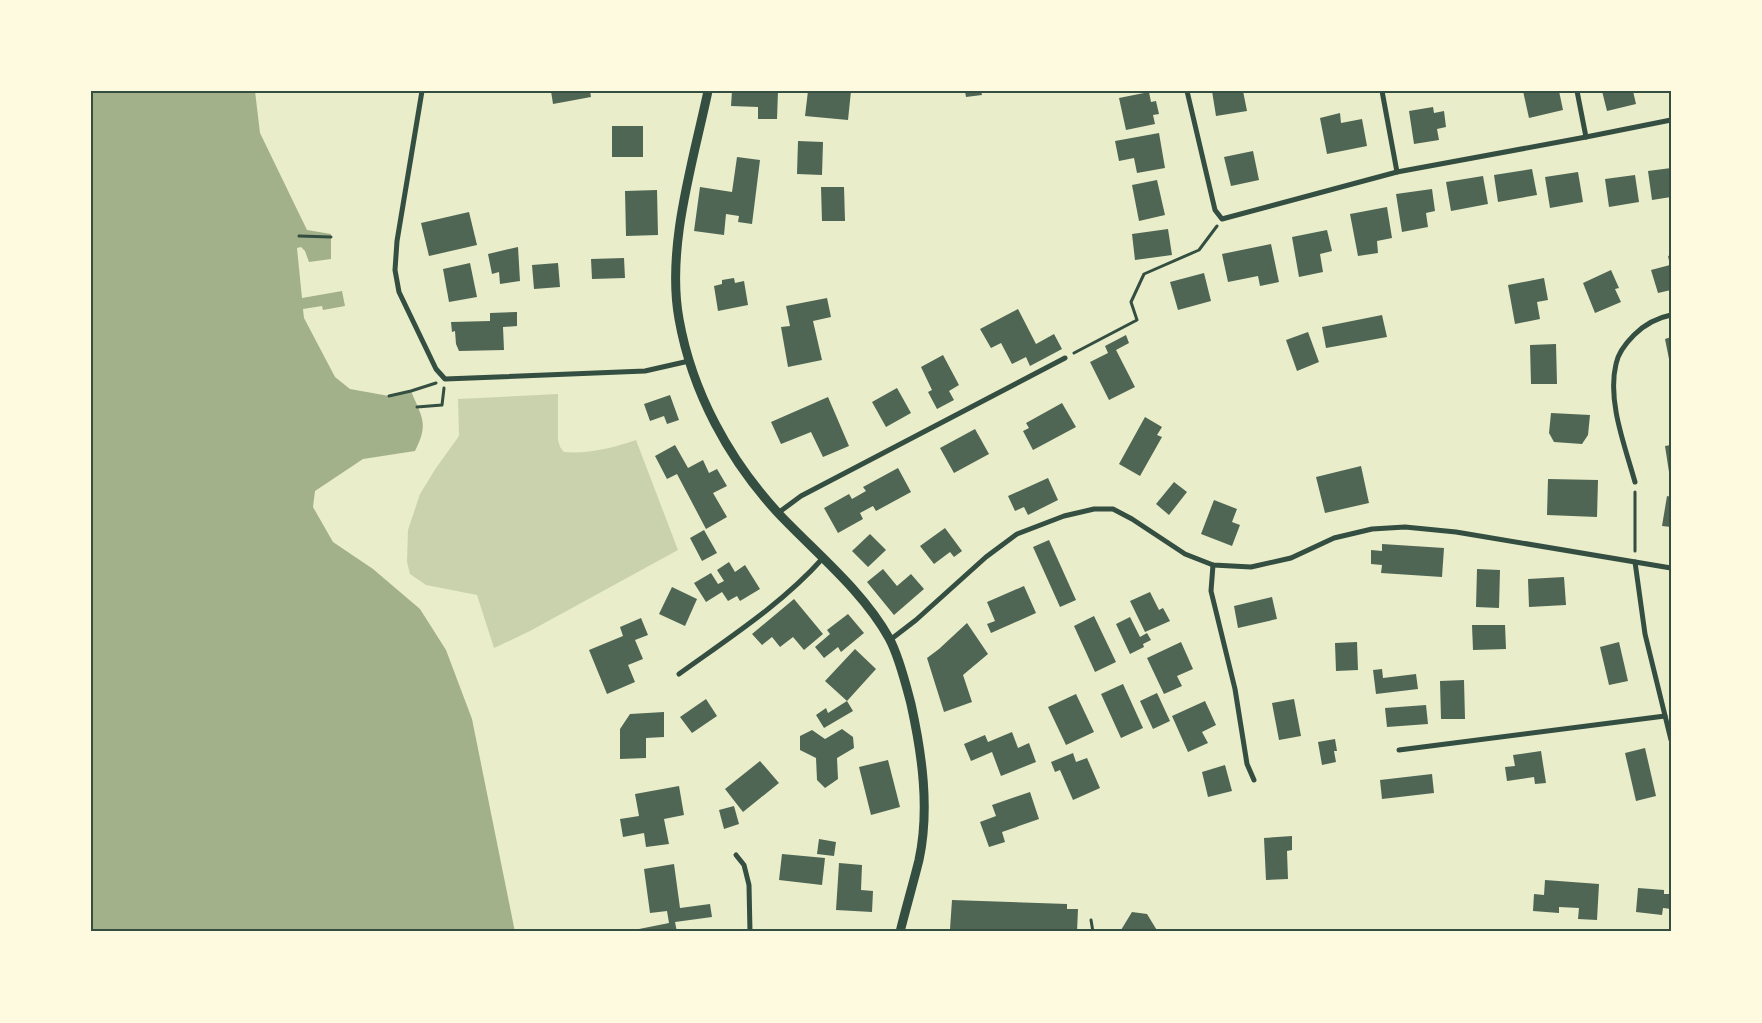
<svg xmlns="http://www.w3.org/2000/svg" width="1762" height="1023" viewBox="0 0 1762 1023" font-family="Cabin,sans-serif">
	<rect width="100%" height="100%" fill="#e9edc9"/>
	<!-- green -->
	<path fill="#cad2ad" d="M558,394v46l2,7 4,5c23,2 50,-4 72,-12l42,110 -148,81 -36,17 -17,-53 -51,-10 -16,-11 -3,-12 1,-32 12,-36 16,-26 23,-32 -1,-37z"/>
	<!-- water -->
	<path fill="#a3b18a" d="M91,91h164l5,42 47,97 24,4v25l-22,3 -4,-11 -4,-4 -4,1 5,50 40,-7 3,15 -22,4 -1,-4 -19,3 1,9 31,59 15,12 39,7 22,-5c11,27 18,32 4,60l-52,8 -48,32 -2,16 20,35 40,27 47,40 26,41 26,69 43,213h-424z"/>
	<!-- building -->
	<g fill="#4f6655">
		<path d="M551,91h39l1,6 -38,7z"/>
		<path d="M732,91h46l-1,28h-19v-12l-27,-1z"/>
		<path d="M808,91h43l-3,29 -43,-4z"/>
		<path d="M965,91h16l1,4 -16,2z"/>
		<path d="M1212,91h31l4,20 -31,5z"/>
		<path d="M1523,91h36l4,19 -34,8z"/>
		<path d="M1602,91h31l3,13 -29,7z"/>
		<path d="M1149,92l2,10 5,-1 3,13 -6,1 2,9 -29,6 -7,-32z"/>
		<path d="M1433,107l1,6 10,-2 2,16 -9,2 2,11 -25,4 -5,-33z"/>
		<path d="M1340,113l1,10 21,-4 5,27 -40,8 -7,-36z"/>
		<rect x="612" y="126" width="31" height="31"/>
		<path d="M1159,133l6,35 -28,5 -3,-15 -15,3 -4,-20z"/>
		<path d="M798,141l25,1 -1,33 -25,-1z"/>
		<path d="M1253,151l6,29 -28,6 -7,-29z"/>
		<path d="M737,157l23,3 -8,64 -14,-2 1,-6 -13,-2 -2,21 -30,-4 6,-44 32,5z"/>
		<path d="M1671,168v29l-19,3 -4,-29z"/>
		<path d="M1532,169l5,26 -39,7 -4,-27z"/>
		<path d="M1578,172l5,30 -33,6 -5,-31z"/>
		<path d="M1635,175l4,27 -30,5 -4,-28z"/>
		<path d="M1483,176l5,28 -37,7 -5,-29z"/>
		<path d="M1157,180l8,35 -26,6 -7,-36z"/>
		<path d="M821,187h23l1,34h-23z"/>
		<path d="M1432,189l3,22 -9,2 2,14 -26,5 -6,-38z"/>
		<path d="M657,190l1,45 -32,1 -1,-45z"/>
		<path d="M1387,207l5,31 -15,3 1,12 -20,3 -8,-42z"/>
		<path d="M469,212l8,33 -48,11 -8,-33z"/>
		<path d="M1168,229l4,26 -37,5 -3,-26z"/>
		<path d="M1327,230l5,21 -12,3 3,18 -24,5 -7,-40z"/>
		<path d="M1271,244l8,38 -19,4 -2,-10 -30,6 -6,-28z"/>
		<path d="M518,247l2,34 -20,3 -1,-12 -7,2 -4,-20z"/>
		<path d="M1671,255v35l-13,3 -7,-23 19,-5 -2,-9z"/>
		<path d="M624,258l1,20 -33,1 -1,-20z"/>
		<path d="M470,263l7,34 -28,5 -6,-33z"/>
		<path d="M558,263l2,24 -26,2 -2,-24z"/>
		<path d="M1611,270l8,18 -4,1 6,13 -26,11 -12,-30z"/>
		<path d="M1204,273l7,28 -33,9 -8,-28z"/>
		<path d="M734,278l1,5 9,-2 4,24 -30,6 -4,-25 8,-2v-4z"/>
		<path d="M1544,278l4,22 -11,2 3,17 -25,5 -7,-39z"/>
		<path d="M827,298l4,19 -18,4 9,39 -34,7 -7,-40 9,-1 -4,-20z"/>
		<path d="M1018,309l18,35 18,-10 8,15 -32,17 -4,-9 -14,7 -11,-21 -10,5 -11,-19z"/>
		<path d="M517,312v14l-14,1 1,23 -45,1 -3,-7 -1,-13 -3,1 -1,-10 39,-1v-8z"/>
		<path d="M1382,315l5,22 -61,11 -4,-21z"/>
		<path d="M1308,332l11,30 -22,9 -11,-31z"/>
		<path d="M1126,335l3,8 -13,7 19,37 -26,13 -19,-38 18,-9 -3,-7z"/>
		<path d="M1671,337v27h-1l-5,-25z"/>
		<path d="M1556,344l1,40h-26l-1,-39z"/>
		<path d="M943,355l16,30 -10,6 5,9 -17,9 -9,-17 4,-2 -11,-23z"/>
		<path d="M897,388l14,25 -25,14 -14,-25z"/>
		<path d="M670,395l9,25 -12,4 -3,-8 -14,5 -6,-17z"/>
		<path d="M828,397l21,49 -26,11 -12,-25 -30,12 -10,-22z"/>
		<path d="M1062,403l14,24 -43,23 -10,-19 6,-3 -3,-5z"/>
		<path d="M1551,413l39,2 -2,20 -6,9 -28,-2 -5,-9z"/>
		<path d="M1145,417l17,10 -5,8 5,2 -22,39 -21,-12z"/>
		<path d="M975,429l14,25 -35,19 -14,-25z"/>
		<path d="M675,445l13,23 15,-8 6,13 8,-4 10,17 -14,7 14,24 -21,12 -29,-55 -10,5 -12,-23z"/>
		<path d="M1671,445v27h-2l-4,-26z"/>
		<path d="M1361,466l8,37 -44,10 -9,-36z"/>
		<path d="M898,468l13,24 -35,19 -3,-5 -13,7 3,6 -25,14 -14,-25 25,-14 3,5 14,-8 -3,-4z"/>
		<path d="M1048,478l10,22 -30,15 -4,-8 -9,4 -7,-15z"/>
		<path d="M1548,479l50,1 -1,37 -50,-2z"/>
		<path d="M1174,482l13,10 -18,23 -13,-11z"/>
		<path d="M1667,496l4,1v30l-9,-1z"/>
		<path d="M1214,500l23,9 -5,13 8,3 -8,21 -31,-12z"/>
		<path d="M945,528l17,23 -8,6 -4,-5 -16,12 -14,-18z"/>
		<path d="M704,530l13,23 -15,8 -12,-23z"/>
		<path d="M870,534l16,16 -18,17 -16,-16z"/>
		<path d="M1049,540l27,60 -16,7 -27,-60z"/>
		<path d="M1382,544l62,4 -2,29 -61,-4 1,-8 -11,-1v-14l11,1z"/>
		<path d="M729,562l6,10 10,-7 15,24 -20,12 -3,-5 -9,5 -6,-9 -16,10 -12,-19 17,-10 7,11 6,-3 -7,-11z"/>
		<path d="M883,569l14,17 14,-12 13,15 -30,26 -27,-33z"/>
		<path d="M1477,569l23,1 -1,38 -23,-1z"/>
		<path d="M1564,577l2,28 -37,2 -1,-28z"/>
		<path d="M1024,586l12,27 -45,20 -4,-9 8,-3 -8,-19z"/>
		<path d="M672,587l25,12 -12,27 -26,-12z"/>
		<path d="M1150,592l9,18 4,-2 7,13 -25,11 -15,-31z"/>
		<path d="M1272,597l5,22 -39,9 -4,-22z"/>
		<path d="M794,599l29,35 -19,16 -11,-13 -13,10 -8,-10 -10,8 -10,-11z"/>
		<path d="M848,614l16,19 -23,19 -3,-5 -14,11 -9,-11 15,-13 -3,-4z"/>
		<path d="M1094,616l22,46 -21,10 -21,-46z"/>
		<path d="M1130,617l10,20 7,-4 4,7 -8,4 1,3 -14,7 -14,-30z"/>
		<path d="M641,618l7,17 -13,5 8,19 -15,6 7,17 -28,12 -18,-44 34,-14 -3,-9z"/>
		<path d="M967,623l21,31 -25,21 9,27 -28,10 -17,-54 12,-9z"/>
		<path d="M1472,625h33l1,24 -33,1z"/>
		<path d="M1181,642l12,27 -16,7 5,10 -18,8 -17,-36z"/>
		<path d="M1357,642l1,28 -22,1 -1,-28z"/>
		<path d="M1619,642l9,39 -19,4 -9,-38z"/>
		<path d="M855,649l21,20 -29,32 -22,-20z"/>
		<path d="M1382,669l1,9 33,-4 2,15 -42,5 -3,-24z"/>
		<path d="M1464,680l1,39h-24l-1,-38z"/>
		<path d="M1123,684l20,44 -22,10 -20,-44z"/>
		<path d="M1157,693l13,28 -17,8 -13,-28z"/>
		<path d="M1076,694l18,38 -28,13 -18,-38z"/>
		<path d="M706,699l11,17 -25,17 -12,-16z"/>
		<path d="M1294,699l7,37 -22,4 -7,-37z"/>
		<path d="M847,701l6,10 -29,17 -8,-13 10,-7 2,5z"/>
		<path d="M1205,701l11,24 -14,7 6,11 -20,9 -16,-36z"/>
		<path d="M1426,705l2,19 -41,3 -2,-19z"/>
		<path d="M664,712v25l-18,1v20l-26,1v-30l10,-15z"/>
		<path d="M842,729l11,8 1,11 -17,10 1,21 -13,9 -8,-8 -1,-22 -16,-8v-14l12,-6 13,9z"/>
		<path d="M1012,732l6,16 11,-5 7,19 -35,14 -9,-24 -21,9 -7,-17 21,-9 3,7z"/>
		<path d="M1335,739l2,12h-3l2,11 -14,3 -4,-23z"/>
		<path d="M1645,748l11,48 -20,5 -11,-48z"/>
		<path d="M1541,751l5,32 -11,1 -1,-7 -27,4 -2,-14 10,-1 -2,-11z"/>
		<path d="M1073,753l3,9 11,-4 13,30 -27,12 -13,-30 -5,2 -4,-10z"/>
		<path d="M888,760l12,47 -29,8 -12,-48z"/>
		<path d="M760,761l19,22 -36,29 -18,-23z"/>
		<path d="M1225,765l7,26 -24,6 -6,-25z"/>
		<path d="M1432,774l2,19 -52,6 -2,-19z"/>
		<path d="M679,786l5,29 -20,4 5,25 -23,3 -2,-14 -21,4 -3,-18 19,-3 -4,-22z"/>
		<path d="M1030,792l9,27 -37,13 3,10 -16,5 -9,-25 16,-6 -4,-11z"/>
		<path d="M734,806l5,18 -15,5 -5,-19z"/>
		<path d="M1292,836v14l-5,1 1,28 -22,1 -2,-42z"/>
		<path d="M819,839l17,3 -2,14 -17,-2z"/>
		<path d="M782,854l43,4 -3,27 -43,-5z"/>
		<path d="M839,863l23,2 -1,25 12,1 -1,21 -36,-2z"/>
		<path d="M674,864l6,44 30,-4 2,13 -37,5 2,10h-38v-3l30,-6 -2,-12 -17,2 -6,-44z"/>
		<path d="M1545,880l54,4 -2,36 -19,-1 1,-11 -20,-1v6l-26,-2 1,-17 10,1z"/>
		<path d="M1638,888l26,2v4h7v15l-8,-1 -1,7 -26,-3z"/>
		<path d="M952,900l115,4v5h11l-1,23h-91v-2l-36,-1z"/>
		<path d="M1132,912l15,2 11,18h-36l-1,-2z"/>
	</g>
	<g fill="none" stroke-linecap="round" stroke-linejoin="round">
		<!-- path -->
		<g stroke="#344e41" stroke-width="3">
			<path d="M299,236l32,1"/>
			<path d="M1074,353l63,-33 -6,-18 13,-28 55,-24 18,-24"/>
			<path d="M389,396l22,-5 25,-8"/>
			<path d="M417,407l25,-2 2,-17"/>
			<path d="M1635,492v59"/>
			<path d="M1091,920l2,12"/>
		</g>
		<!-- minor -->
		<g stroke="#344e41" stroke-width="5">
			<path d="M422,91l-25,150 -2,29 4,22 37,77 9,10 200,-8 44,-10"/>
			<path d="M1187,91l28,119 7,9 175,-47"/>
			<path d="M1382,91l15,81 189,-35"/>
			<path d="M1577,91l9,46 85,-17"/>
			<path d="M1635,482c-10,-36 -28,-81 -19,-118 2,-11 10,-21 18,-29 11,-11 22,-17 37,-20"/>
			<path d="M778,513l23,-17 264,-138"/>
			<path d="M1635,562l10,72 26,106"/>
			<path d="M1213,565l-2,26 24,98 12,75 7,16"/>
			<path d="M890,640l26,-20 70,-63 31,-23 47,-18 30,-7h19l19,10 53,35 28,11 38,2 40,-9 43,-20 38,-9 33,-2 51,5 215,36"/>
			<path d="M679,674c50,-36 103,-70 144,-116"/>
			<path d="M1399,750l266,-34"/>
			<path d="M736,855l8,10 5,20 1,47"/>
		</g>
		<!-- tertiary -->
		<path stroke="#344e41" stroke-width="9" d="M708,91c-15,71 -42,157 -29,228 13,73 50,141 100,195 37,39 84,77 110,124 10,18 17,47 22,66 11,50 19,105 8,156 -6,24 -13,48 -19,72"/>
	</g>
	<!-- border -->
	<rect width="1762" height="1023" fill="none" stroke="#fefae0" stroke-width="185"/>
	<rect x="92" y="92" width="1578" height="838" fill="none" stroke="#344e41" stroke-width="2"/>
</svg>
